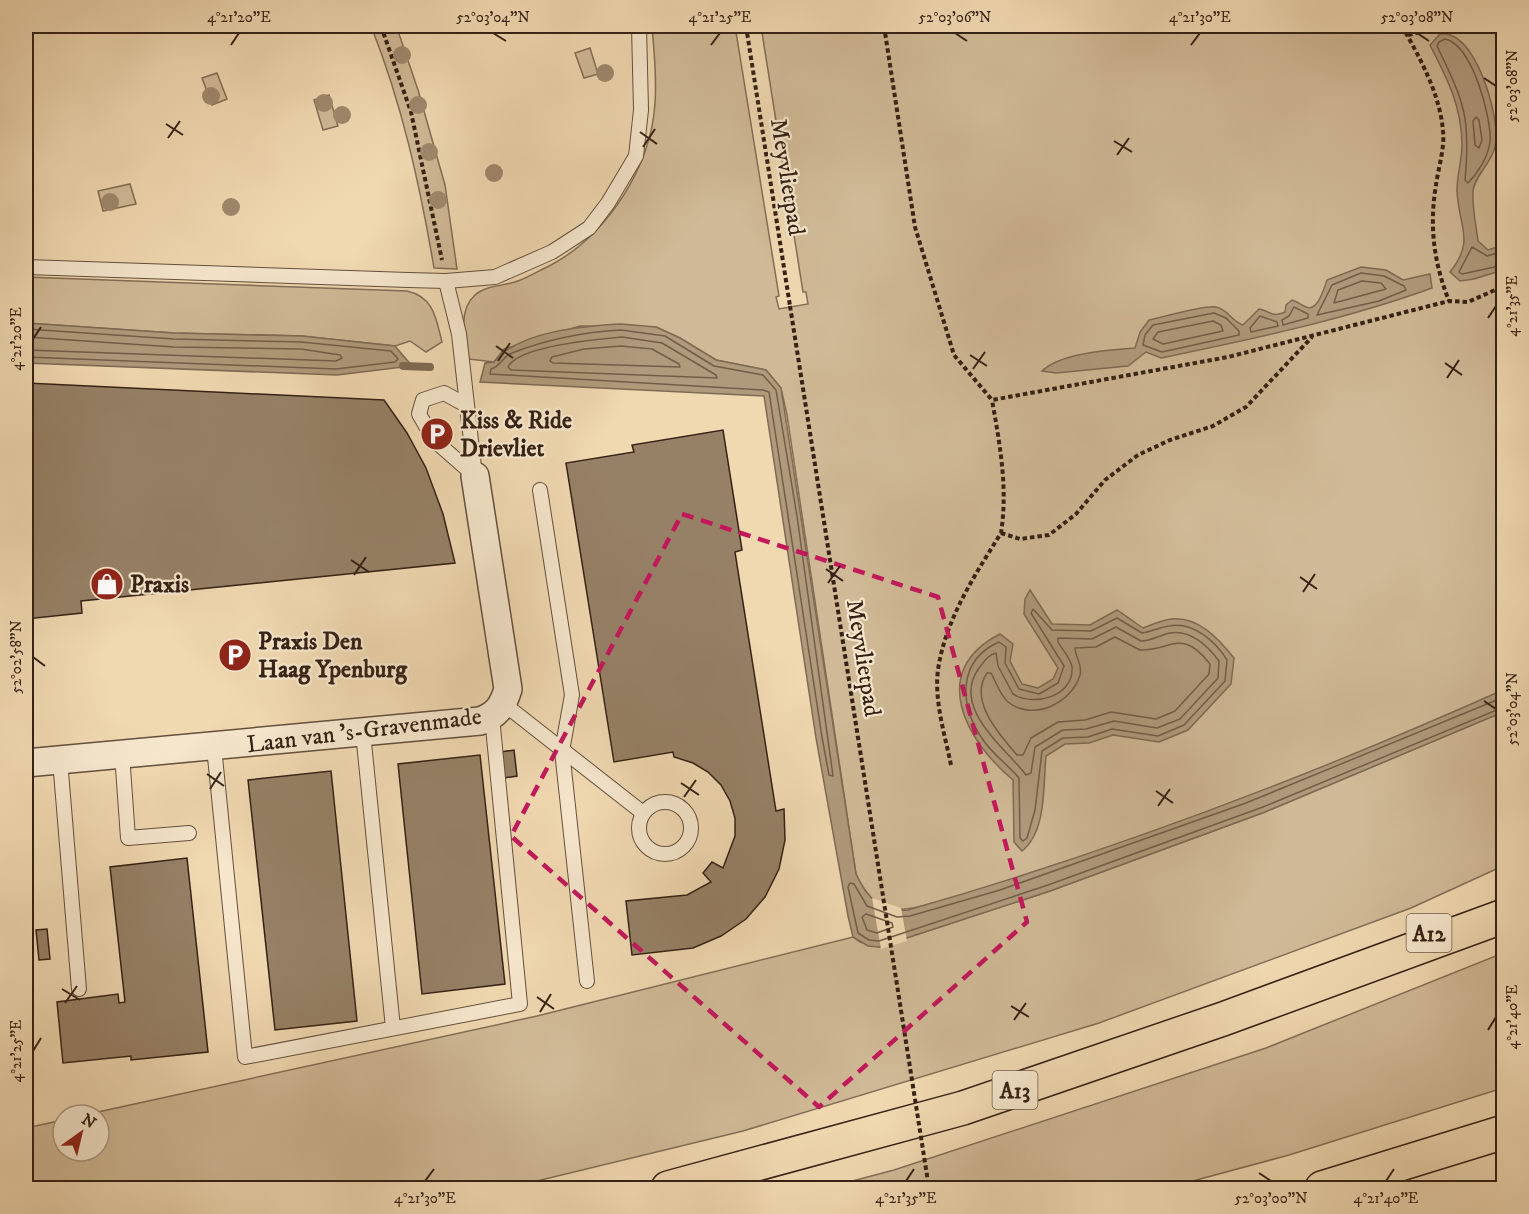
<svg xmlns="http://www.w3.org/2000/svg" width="1529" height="1214" viewBox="0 0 1529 1214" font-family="'IM FELL DW Pica',serif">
	<rect width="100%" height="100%" fill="#f0d8b1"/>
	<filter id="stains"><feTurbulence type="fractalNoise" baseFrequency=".00333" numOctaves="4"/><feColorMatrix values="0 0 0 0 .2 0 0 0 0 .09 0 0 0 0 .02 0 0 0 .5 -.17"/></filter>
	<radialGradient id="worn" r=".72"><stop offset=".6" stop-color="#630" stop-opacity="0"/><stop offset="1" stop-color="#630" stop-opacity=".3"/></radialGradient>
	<!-- green -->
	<g fill="#d0b996" stroke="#826d56" stroke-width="1.5">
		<path d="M371,26h25l1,2 21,62 27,95 12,84 -23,-1c-14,-83 -32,-164 -63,-242z"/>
		<path d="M652,26h83l44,270 -3,1 3,12 29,-5 -2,-12h-3l-42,-266h742v674l-562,216 -3,-14c-41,11 -62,15 -82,-28l-69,-459 -6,-27 -15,-18 -50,-10 -36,-22 -24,-11 -76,-1 -76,23 -10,13 -25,-3c-4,-20 -12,-48 6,-64 11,-10 30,-9 43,-14 11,-4 22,-11 33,-16 57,-31 100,-98 104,-162 2,-26 -1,-52 -3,-77z"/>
		<path d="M590,48l8,26 -14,4 -9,-25z"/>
		<path d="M217,73l10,26 -15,6 -10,-27z"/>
		<path d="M329,95l9,31 -15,4 -9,-30z"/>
		<path d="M130,184l6,20 -33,7 -5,-20z"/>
		<path d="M26,277l381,14c27,6 29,27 35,51l-16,10 -16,-11 -15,5 -93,-10 -128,-3 -148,-10z"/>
		<path d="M1503,712v154l-92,42 -312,115 -356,108 -235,57h-482v-60l37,-8v31h36v-36h-15l453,-99 316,-79 7,5 19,5 171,-56 215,-79z"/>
		<path d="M1503,953v135l-214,67 -122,33h-341l68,-18 372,-122z"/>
	</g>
	<!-- water -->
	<g fill="#b09a7c" stroke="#7f6a53" stroke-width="1.5">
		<path d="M1440,34c35,-6 59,81 56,108 -2,19 -22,34 -23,49 -1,16 3,34 5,50l10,9 15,-5v25l-29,9 -14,2 -10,-9c26,-32 8,-46 7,-82 0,-15 5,-30 5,-45 0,-38 -15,-67 -32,-100z"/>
		<path d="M1361,267l25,3 17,10 27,-6 2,14c-88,32 -180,51 -271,70l-15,-6 -18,14 -72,7 -14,-2c18,-18 67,-21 93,-23l5,-16 9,-12c14,-3 55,-15 67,-13 12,2 16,15 27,18l16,-16c11,2 13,9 26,3l1,-7 6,-5c6,2 9,5 14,7 12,5 18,-19 21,-27z"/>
		<path d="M26,323l148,10 128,3 93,10 17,20 -75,9 -311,-12z"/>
		<path d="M621,324l35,3 24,11 36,22 50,10 15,18 75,486c11,24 24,38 52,36 203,-58 402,-134 595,-220v22l-238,100 -215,79 -171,56 -11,-1 -15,-9 -5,-21 -32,-178 -52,-342 -284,-14 5,-19 9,-1c25,-31 89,-36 127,-38z"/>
		<path d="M1030,590l22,34 38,1 27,-15 26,18c8,-3 19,-8 28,-9 27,-3 47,19 63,39l-3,26 -43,46 -29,12 -46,-7 -24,8 -24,1 -19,12c-3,29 1,75 -24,95l-8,-9 -1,-62c-47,-39 -86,-109 -13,-146l13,10 -3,17 12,23 16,4 15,-9 5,-11 -34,-54 1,-15z"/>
	</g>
	<!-- pier -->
	<path fill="#f0d8b1" d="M872,898l29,10 6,33 -26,8z"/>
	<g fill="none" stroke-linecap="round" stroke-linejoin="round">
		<!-- shore -->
		<g stroke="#725e48" stroke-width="1.5">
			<path d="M1445,39c27,5 47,79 45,103 -2,15 -12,31 -22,41l-3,-3c6,-63 -1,-78 -28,-134l2,-4z"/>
			<path d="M1476,117l3,3 3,20 -3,8 -4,-3 -2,-24z"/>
			<path d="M1504,251l-17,5 -15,-9 -13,25 3,2 42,-9"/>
			<path d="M1361,273l23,3 20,10 2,4 -27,11 -62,14 15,-30z"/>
			<path d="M1362,281l19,2 5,6 -52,14 4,-13z"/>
			<path d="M1294,307l14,7v4l-25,7 -1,-5 7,-4z"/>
			<path d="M1214,313l12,5 13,13v4l-77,17 -19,-7 2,-10 8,-10z"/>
			<path d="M1260,316l17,6 1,4 -27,6 -1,-4z"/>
			<path d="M1213,321l8,4 2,6 -60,13 -10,-5 5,-7z"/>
			<path d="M26,329l148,10 127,3 90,9 7,8 -3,3 -59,7 -310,-12"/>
			<path d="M621,330l44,6 49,30 49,9 13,15 21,126 36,260 -4,-1 -7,-38 -53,-345 -6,-2 -273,-16 1,-5c10,-3 12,-13 21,-16 36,-14 71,-21 109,-23z"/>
			<path d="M26,337l148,10 127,2 39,6 2,3 -6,3 -310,-11"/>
			<path d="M622,337l40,6 54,32 1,3 -206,-8 -3,-3c10,-21 91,-28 114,-30z"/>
			<path d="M621,346l31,3 27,15 1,3 -127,-4 -3,-2 2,-4 32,-8z"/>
			<path d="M1033,609l19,21 39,1 26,-13 25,15c9,-1 18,-6 27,-7 24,-5 47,16 58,34l-2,21 -41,44 -26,11 -46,-7 -24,8 -25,1 -21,13 -7,59 -8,28 -4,3 -3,-3 -1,-60c-12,-14 -28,-25 -38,-41 -22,-33 -23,-77 18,-95l7,5 -1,16 14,26 20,5 19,-11 6,-17 -33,-53z"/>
			<path d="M1116,627l25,14c10,0 19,-6 29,-8 20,-4 38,13 49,28l-1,17 -38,41 -23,9 -43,-7 -28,8 -23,1 -28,17 -4,26 -5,2c-20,-27 -76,-67 -47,-107 5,-6 9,-13 17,-15l2,13 15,28c20,13 61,3 59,-27 -1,-8 -10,-18 -14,-25v-4l34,1z"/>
			<path d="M1115,637l25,13c32,1 41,-23 70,14l-1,10 -34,37 -19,8 -45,-7 -26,8 -27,2 -27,16 -8,17h-6c-17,-20 -49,-54 -30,-82h4c5,9 9,22 17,29 25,20 64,1 72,-27 3,-11 -5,-18 -5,-27l21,-1z"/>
			<path d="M1504,697l-258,106 -246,87 -90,26 -13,1 -30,-11 -13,-22 -4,-1 -2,4 10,46 11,7 10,1 169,-56 215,-78 241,-100"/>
			<path d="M866,914l26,9 1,4 -16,6 -10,-3 -5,-13z"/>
		</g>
		<!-- stream -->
		<path stroke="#7f6a53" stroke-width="8" d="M403,366l27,1"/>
	</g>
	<!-- building -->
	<g fill="#968066" stroke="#352115" stroke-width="1.5">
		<path d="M26,383l358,17 23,33 19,35 17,46 12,49 -374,38 1,12 -56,6z"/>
		<path d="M723,430l19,120 -7,2 41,259 8,-2 1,31 -6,29 -14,28 -19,22 -25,17 -28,12 -61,7 -6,-54 61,-6 24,-13 -8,-9 9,-11 11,6 12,-32v-18l-5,-17 -9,-16 -13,-13 -15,-9 -19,-6 -1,-5 -59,10 -48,-299 68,-11 -2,-7z"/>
		<path d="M514,750l3,26 -13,2 -3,-26z"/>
		<path d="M480,755l25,229 -83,10 -24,-230z"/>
		<path d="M331,771l26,250 -82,9 -27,-250z"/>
		<path d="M187,858l21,194 -77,8v-4l-68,7 -6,-61 61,-8 1,9 6,-1 -15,-135z"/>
		<path d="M47,929l3,30 -11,1 -3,-30z"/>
	</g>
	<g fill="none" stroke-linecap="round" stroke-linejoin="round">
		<defs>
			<g id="lane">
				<path d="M26,267l382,13 38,1 49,-4 57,-25 37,-24 19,-25 28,-47 5,-46 -2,-84"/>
				<path d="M446,281l13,53 16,142"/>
				<path d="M466,405l-22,-12 -21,7 -4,14 15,26 41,36"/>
				<path d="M540,490l32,205 -10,56 25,230"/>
				<path d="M504,704l139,109"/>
				<path d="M363,733l30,295"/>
				<path d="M214,747l31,310 275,-53 -28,-287"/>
				<path d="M122,754l6,84 61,-5"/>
				<path d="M60,760l19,229"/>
				<circle cx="665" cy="828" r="26"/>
			</g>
			<path id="street" d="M26,763l454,-42c17,-6 23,-15 28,-32l-33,-213"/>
			<g id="highway">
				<path d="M668,1188l295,-80 260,-89 281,-103"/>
				<path d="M1322,1188l182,-56"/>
			</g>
		</defs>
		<!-- lane casing -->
		<use href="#lane" stroke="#644f3c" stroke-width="16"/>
		<!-- street casing -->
		<use href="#street" stroke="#644f3c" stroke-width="30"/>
		<!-- highway casing -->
		<use href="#highway" stroke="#352115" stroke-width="36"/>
		<!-- path -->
		<g stroke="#352115" stroke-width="4" stroke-dasharray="4.5 3" stroke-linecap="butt">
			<path d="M381,26l30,86 31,148"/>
			<path d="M746,26l44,280"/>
			<path d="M884,26l31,201 39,128 38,45 236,-43 221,-56 19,1 36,-16"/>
			<path d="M1402,26c18,32 38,68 41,105 2,17 -5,38 -7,54 -7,42 -2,78 13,116"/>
			<path d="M1408,35l37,-9"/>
			<path d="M1001,533l19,6 29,-4 27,-21 29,-34 33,-25 32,-15 43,-14 33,-19 66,-70"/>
			<path d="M951,765c-6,-30 -17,-64 -13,-95 7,-50 37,-95 63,-137 7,-45 -1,-88 -9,-133"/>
		</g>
		<!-- lane -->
		<use href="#lane" stroke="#f5e6cc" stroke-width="14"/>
		<!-- street -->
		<use href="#street" stroke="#f5e6cc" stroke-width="27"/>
		<!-- highway -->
		<use href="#highway" stroke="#f0d8b1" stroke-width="33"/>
		<!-- path-bridge -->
		<path stroke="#352115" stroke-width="4" stroke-dasharray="4.5 3" stroke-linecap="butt" d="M790,306l139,882"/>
	</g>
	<!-- trees -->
	<g fill="#9f886d">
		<circle cx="402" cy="55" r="9"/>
		<circle cx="605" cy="73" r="9"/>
		<circle cx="211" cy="96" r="9"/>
		<circle cx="324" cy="103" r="9"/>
		<circle cx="418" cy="105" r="9"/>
		<circle cx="342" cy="115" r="9"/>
		<circle cx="429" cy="152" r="9"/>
		<circle cx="494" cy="173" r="9"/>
		<circle cx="438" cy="200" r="9"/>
		<circle cx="110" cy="202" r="9"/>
		<circle cx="231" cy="207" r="9"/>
	</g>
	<!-- marked area -->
	<path fill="none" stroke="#c2185b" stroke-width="4.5" stroke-dasharray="12 8" stroke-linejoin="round" d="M682,514l256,83 89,325 -208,185 -308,-271z"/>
	<!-- ticks -->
	<path fill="none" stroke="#352115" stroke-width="2" d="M493,33l13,8M955,33l12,8M1417,33l12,8M231,45l8,-12M711,45l9,-12M1191,45l9,-12M1484,78l12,8M166,124l17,11M640,132l17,12M168,138l12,-17M1114,141l18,11M643,147l12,-18M1117,155l12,-17M1488,318l8,-12M33,339l8,-12M496,346l17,12M970,355l17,11M498,361l12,-18M1445,363l17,12M973,369l12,-17M1447,378l12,-18M351,560l18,12M826,569l17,12M354,575l12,-18M1300,577l17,12M828,583l12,-17M1303,592l12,-18M33,657l12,9M1484,701l12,8M207,774l17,12M681,783l18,12M210,789l11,-17M1156,791l17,12M684,797l12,-17M1158,806l12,-17M62,989l18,11M537,997l17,12M65,1003l12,-17M1011,1006l18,11M540,1012l11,-18M1014,1020l12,-17M1488,1030l8,-13M33,1051l8,-13M1259,1173l12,8M425,1181l9,-12M906,1181l8,-12M1386,1181l8,-12"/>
	<!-- icons -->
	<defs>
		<symbol id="parking-disc" viewBox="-11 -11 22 22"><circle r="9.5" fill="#8f2418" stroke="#f5e6cc"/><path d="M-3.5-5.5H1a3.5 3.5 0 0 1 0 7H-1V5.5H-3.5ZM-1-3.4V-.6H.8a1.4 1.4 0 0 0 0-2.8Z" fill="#fff"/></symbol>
		<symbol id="shop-disc" viewBox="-11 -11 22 22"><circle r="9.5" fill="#8f2418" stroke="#f5e6cc"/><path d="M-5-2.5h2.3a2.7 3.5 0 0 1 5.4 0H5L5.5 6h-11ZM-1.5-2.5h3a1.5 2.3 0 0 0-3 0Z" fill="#fff"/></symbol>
	</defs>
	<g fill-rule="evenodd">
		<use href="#parking-disc" x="418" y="415" width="38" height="38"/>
		<use href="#shop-disc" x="88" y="565" width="38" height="38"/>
		<use href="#parking-disc" x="216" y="636" width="38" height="38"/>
	</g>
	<g text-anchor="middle" stroke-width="4.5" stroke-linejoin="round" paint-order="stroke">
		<!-- shield labels -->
		<g fill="#f5e6cc" stroke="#6f5c4c" stroke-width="1.5">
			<rect x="1406.5" y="914" width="45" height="38" rx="4.5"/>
			<rect x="992.5" y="1071" width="45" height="38" rx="4.5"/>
		</g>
		<g font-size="22" font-weight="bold" fill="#352115">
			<text x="1429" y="941">A12</text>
			<text x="1015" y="1098">A13</text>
		</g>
		<!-- street labels -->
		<g font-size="24" fill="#352115" stroke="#f5e6cc">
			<text transform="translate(788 177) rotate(81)" y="8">Meyvlietpad</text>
			<text transform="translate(864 658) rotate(81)" y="8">Meyvlietpad</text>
			<text transform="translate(364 730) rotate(-7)" y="8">Laan van 's-Gravenmade</text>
		</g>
		<!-- poi labels -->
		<g font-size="24" font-weight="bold" fill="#352115" stroke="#f5e6cc" text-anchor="start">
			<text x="460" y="428">Kiss &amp; Ride<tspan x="460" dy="28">Drievliet</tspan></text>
			<text x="130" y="592">Praxis</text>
			<text x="258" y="649">Praxis Den<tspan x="258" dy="28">Haag Ypenburg</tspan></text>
		</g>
	</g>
	<!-- margin -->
	<rect width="1529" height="1214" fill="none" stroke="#f0d8b1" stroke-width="66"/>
	<!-- north arrow -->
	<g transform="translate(81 1133) rotate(34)"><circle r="28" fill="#f5e6cc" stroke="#a89783" stroke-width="1.5"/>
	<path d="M0-4.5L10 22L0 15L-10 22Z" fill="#8f2418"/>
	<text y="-9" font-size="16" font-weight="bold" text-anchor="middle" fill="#352115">N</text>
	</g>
	<rect x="33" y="33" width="1463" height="1148" fill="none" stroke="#352115" stroke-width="2"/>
	<g font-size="15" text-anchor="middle" fill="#352115">
		<text x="239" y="22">4°21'20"E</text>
		<text x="493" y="22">52°03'04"N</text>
		<text x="720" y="22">4°21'25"E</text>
		<text x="955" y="22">52°03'06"N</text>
		<text x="1200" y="22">4°21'30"E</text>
		<text x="1417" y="22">52°03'08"N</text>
		<text transform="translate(1512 86) rotate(-90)" y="5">52°03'08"N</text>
		<text transform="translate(1512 306) rotate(-90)" y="5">4°21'35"E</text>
		<text transform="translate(16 339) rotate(-90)" y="5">4°21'20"E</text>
		<text transform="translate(16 657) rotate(-90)" y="5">52°02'58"N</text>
		<text transform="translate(1512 709) rotate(-90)" y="5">52°03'04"N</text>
		<text transform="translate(1512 1017) rotate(-90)" y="5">4°21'40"E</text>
		<text transform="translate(16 1051) rotate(-90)" y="5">4°21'25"E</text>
		<text x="425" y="1203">4°21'30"E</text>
		<text x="906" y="1203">4°21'35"E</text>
		<text x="1271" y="1203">52°03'00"N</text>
		<text x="1386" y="1203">4°21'40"E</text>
	</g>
	<rect width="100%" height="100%" filter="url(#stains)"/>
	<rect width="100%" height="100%" fill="url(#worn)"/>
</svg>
